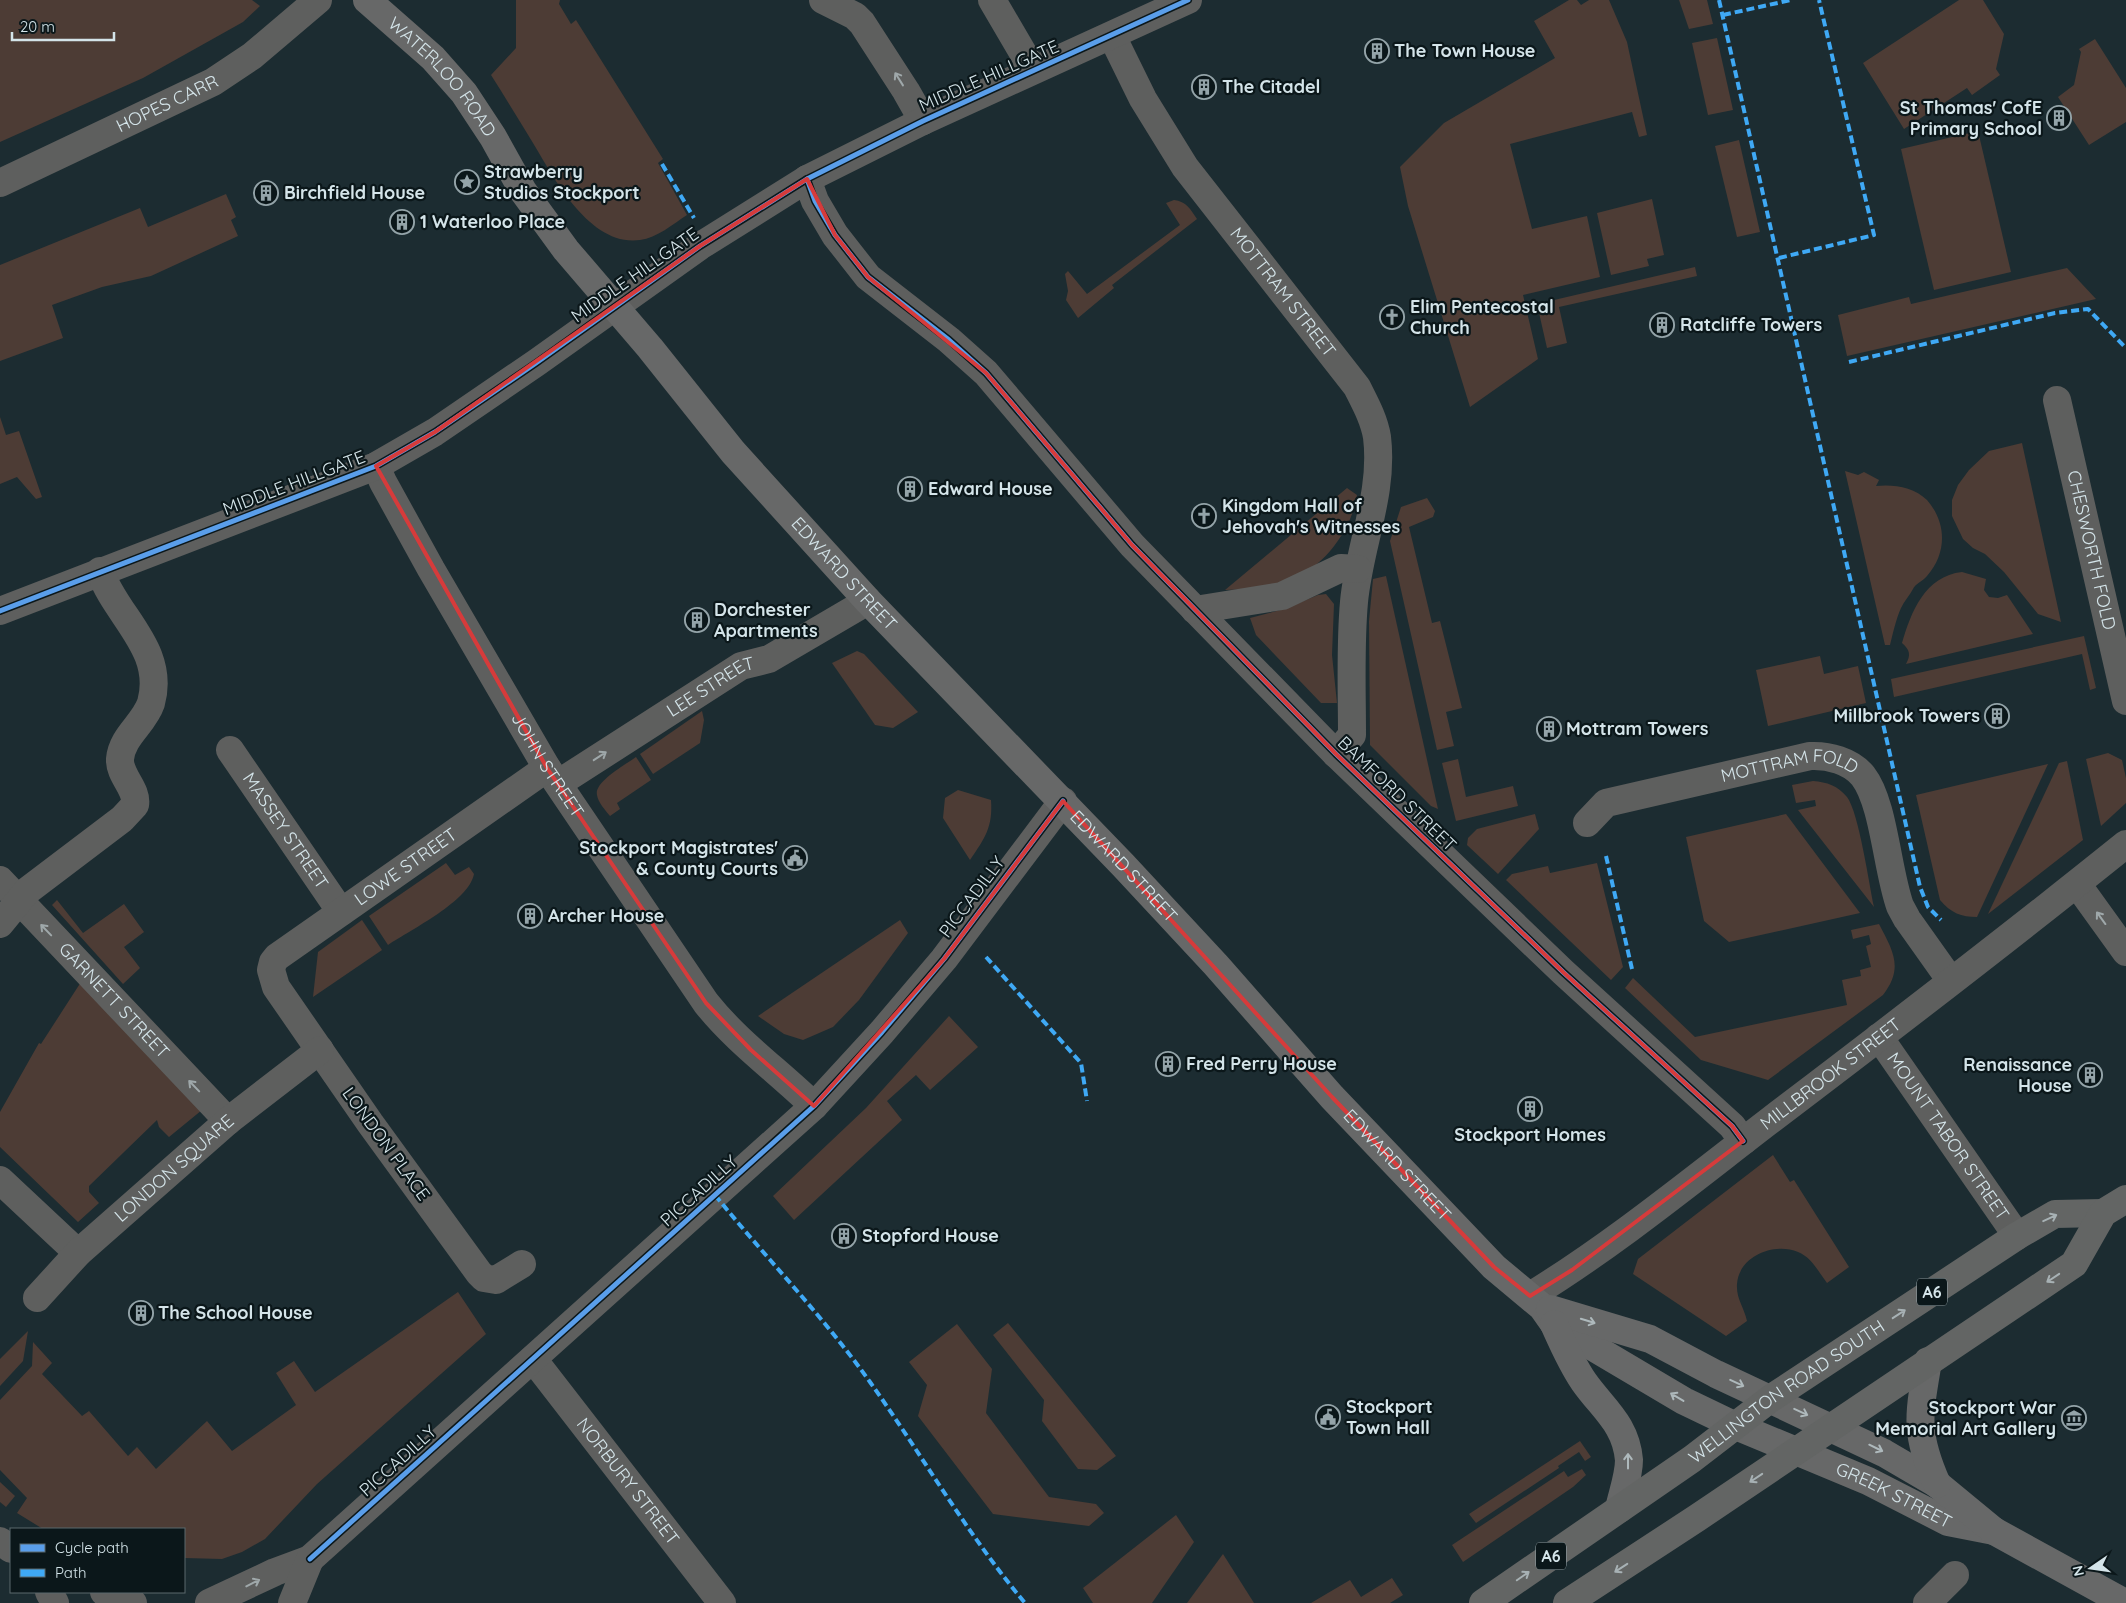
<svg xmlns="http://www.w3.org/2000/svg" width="2126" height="1603" viewBox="0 0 2126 1603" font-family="Quicksand,sans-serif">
	<rect width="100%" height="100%" fill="#1c2c31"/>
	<!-- green -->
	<g fill="#4d3c35">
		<path d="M0,0h252l8,6 -17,16 -100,56 -143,64z"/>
		<path d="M516,0h44l-1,4 12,20 5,-4 87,139 -5,4 29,52c-14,9 -30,23 -47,25 -50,7 -86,-62 -107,-97 -14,-23 -28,-46 -42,-68l25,-27z"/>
		<path d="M1569,0h8l4,5 8,-5h20l18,42 20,93 -8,2 -7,-25 -122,32 22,85 55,-13 13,61 -77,18 15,64 -68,48 -62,-201 -8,-39 44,-44 111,-65 -21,-37z"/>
		<path d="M1679,0h28l6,24 -24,5z"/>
		<path d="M1959,0h24l21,34 -8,35 4,6 -28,20 -5,-7 -63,41 -41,-66z"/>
		<path d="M1717,38l16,72 -25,5 -16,-72z"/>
		<path d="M2095,39l31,49v34l-37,23 -31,-48 16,-12 7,-33 -2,-3z"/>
		<path d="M1978,131l33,141 -77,18 -33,-141z"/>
		<path d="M1739,140l21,92 -23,5 -22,-91z"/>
		<path d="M226,194l10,23 -5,3 7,16 -87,40 -49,11 -50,18 11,33 -63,23v-96l140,-57 8,19z"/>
		<path d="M1652,199l12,56 -17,4 2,7 -38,9 -14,-62z"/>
		<path d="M1174,200c12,1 17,10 23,19l-85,66 2,3 -36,30 -12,-18 2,-9 -3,-17 3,-3 19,23 93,-69 -14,-22z"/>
		<path d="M1695,267l2,9 -138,31 8,36 -20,5 -10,-44z"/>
		<path d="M2067,268l29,31 -249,57 -9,-41 71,-18 2,7z"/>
		<path d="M0,417l6,18 13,-4 23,66 -6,2 -19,-22 -17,7z"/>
		<path d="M2022,443l39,179 -23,-8 -34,-42 -19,-18 -12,-6 -10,-9 -11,-23v-16l6,-15 11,-15 20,-19z"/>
		<path d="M1845,471l13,4 6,-3 15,8 -3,6c17,-2 38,1 51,14 20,23 20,53 0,76 -4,5 -12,8 -14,13 -3,6 -9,12 -12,19 -5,11 -8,25 -11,37h-5z"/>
		<path d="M1347,488l10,7c-5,34 -33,73 -67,85 -22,8 -43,9 -65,10z"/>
		<path d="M1427,498l8,13 -2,6 -24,10 23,96 8,-2 22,87 -16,4 8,34 -17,4 -47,-209 11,-34z"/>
		<path d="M1962,572l24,7 -2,11 5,7 9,1 9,-3 26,39 -127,30c5,-9 4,-14 -4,-21 9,-31 23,-67 60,-71z"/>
		<path d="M1386,576l52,233 -7,-3 -61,-61 -1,-124 4,-42z"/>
		<path d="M1326,594l8,10 -2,51 5,48h-16l-65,-68 -6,-17 34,-9 34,-14z"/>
		<path d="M2084,636l12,52 -6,2 -8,-36 -188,43 -3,-18z"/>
		<path d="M857,651l7,3 54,58 -25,16 -18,-3 -43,-62z"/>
		<path d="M1820,656l4,18 34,-8 8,37 -98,23 -12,-56z"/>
		<path d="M702,711l2,9 -4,23 -47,31 -13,-20z"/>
		<path d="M2108,753l14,7 4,18v25l-25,23 -15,-67z"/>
		<path d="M636,757l15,23 -34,23 3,6 -10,7c-5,-6 -12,-14 -13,-21 -3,-13 28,-30 39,-38z"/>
		<path d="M1458,759l8,38 47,-11 5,20 -62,15 -14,-58z"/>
		<path d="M2067,761l16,79 -95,74 71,-151z"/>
		<path d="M2048,764l-71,153c-16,0 -26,-4 -37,-17l-24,-105z"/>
		<path d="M1813,781c14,1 25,5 34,16 12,16 22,87 27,110l-76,-97 18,-4 -1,-6 -19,3 -4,-18z"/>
		<path d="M958,790l33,10c2,27 -6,38 -21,60l-27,-42 2,-20z"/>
		<path d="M1535,814l4,15 -41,45 -31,-29 1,-7 9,-9z"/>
		<path d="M1786,814l74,99 -131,29 -25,-21 -18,-84z"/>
		<path d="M446,863l9,12 14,-8 5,7c-5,27 -62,55 -86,71l-19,-29z"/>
		<path d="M1597,863l26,104 -12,13 -105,-100 6,-6 36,-8 2,7z"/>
		<path d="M57,900l26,33 41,-29 20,28 -20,15 16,21 -17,16 -71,-79z"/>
		<path d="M362,920l20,30 -69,47 5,-45z"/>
		<path d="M900,920l8,13 -49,67 -26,27 -30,13 -19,-6 -26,-18z"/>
		<path d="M1879,924c14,27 25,44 4,71l-115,85 -67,-20 -76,-72 8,-10 62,59 152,-32 -5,-25 19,-4 -1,-6 11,-3 -5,-21 5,-2 -2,-9 -16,4 -2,-9z"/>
		<path d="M81,982l121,128 -33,27 -10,-10 -2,-7 -68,66v6l10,11 -21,19 -78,-75v-35l39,-69 2,1z"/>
		<path d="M949,1016l29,31 -48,43 -14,-15 -29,26 15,19 -108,100 -21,-24 93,-88z"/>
		<path d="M1773,1155l17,27 4,-2 55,87 -22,16c-9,-12 -16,-26 -29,-31 -24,-10 -59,4 -61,32 -1,15 7,23 10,37l-21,15 -93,-62 5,-15z"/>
		<path d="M458,1292l28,42 -169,150 -52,55 -23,13 -20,7 -38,-1v-29h-141l-26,-16 10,-15 -27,-28v-70l32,-34 1,-24 19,21 -10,11 40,42 7,-5 39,45 9,-9 19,22 51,-48 25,30 64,-46 -20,-32 18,-12 21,31z"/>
		<path d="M1008,1323l108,133 -19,14 -19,-1 -36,-48 2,-21 -51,-65z"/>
		<path d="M957,1324l35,45 -6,44 63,84 47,7 8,9 -15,13 -96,-12 -75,-98 9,-31 -18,-23z"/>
		<path d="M28,1331l-5,30 -23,25v-27z"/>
		<path d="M1580,1441l11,16 -6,4 -6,-9 -21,14 1,2 -83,55 -7,-9z"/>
		<path d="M1582,1469l4,6 -13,12 -110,75 -11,-17 112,-74 4,6z"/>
		<path d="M0,1482l15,14 -9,11 -6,-5z"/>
		<path d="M1176,1515l18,27 -42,61h-59l-10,-15z"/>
		<path d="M1223,1554l31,49h-67z"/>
		<path d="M1392,1578l11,17 -13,8h-79l39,-23 11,17z"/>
	</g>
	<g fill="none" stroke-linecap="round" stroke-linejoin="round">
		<!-- minor -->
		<g stroke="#5e5f5e" stroke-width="28">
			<path d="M823,0l32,16 7,7 44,68 17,30"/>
			<path d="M992,0l41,70"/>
			<path id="s1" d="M1112,36l31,63 42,68 172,220c8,16 17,32 20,50 7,57 -18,109 -23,165 -4,44 -2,88 -2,133l-16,19"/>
			<path d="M807,179l8,22 20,34 33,42 81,63 37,33 146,172 204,209 227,218 169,154 11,15"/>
			<path id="s2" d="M0,183l213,-101 39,-26 66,-56"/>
			<path id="s3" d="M2057,400l69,301"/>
			<path id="s4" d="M376,466l7,16 48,87 116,199 159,235c31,39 72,68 108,103"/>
			<path d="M1195,610l87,-14 59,-28 17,1"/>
			<path d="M0,611l376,-145 59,-34 101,-69 164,-117 107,-67 116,-58 265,-121"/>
			<path id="s5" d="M230,750l111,162"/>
			<path id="s6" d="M559,783l182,-117 28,-7 99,-58"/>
			<path id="s7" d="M1587,823l19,-20 204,-47c18,-1 41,5 53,20 21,27 24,94 37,130l7,13 44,62"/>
			<path id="s8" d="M0,880l228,241"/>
			<path d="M2077,884l49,68"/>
			<path d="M0,924l27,-33 95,-72 13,-14c3,-16 -16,-29 -15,-46 2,-23 24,-35 31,-56 15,-54 -35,-86 -51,-132"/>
			<path id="s9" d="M1879,1037l138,199"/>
			<path d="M0,1180l78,73"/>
			<path id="s10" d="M522,1264l-26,16 -12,-2 -5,-5 -109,-150 -94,-136 -5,-17 2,-8 4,-5 270,-189"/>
			<path id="s11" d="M1530,1296c83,-51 160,-114 238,-174 120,-91 240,-183 358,-278"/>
			<path id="s12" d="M37,1298l41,-45 150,-132 92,-71"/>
			<path id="s13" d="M533,1359l189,244"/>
			<path d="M0,1541l11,8"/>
			<path d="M49,1592l6,11"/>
			<path d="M104,1592l29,11"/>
			<path d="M209,1603l66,-31 35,-13 504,-453 68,-74 62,-73 119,-158"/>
			<path d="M292,1603l18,-44"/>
			<path d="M1927,1603l28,-28"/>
		</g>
		<!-- major -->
		<g stroke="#676868" stroke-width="28">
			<path id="s14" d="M367,0l66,58 31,35 29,44 30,54 43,59 84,98 83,104 135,149 255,264 93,100 116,132 162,170 48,40 12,17 130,77 52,25 132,55 80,41 46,9"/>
			<path d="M1550,1309l100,30 66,35 168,79 53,31 57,47 131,72"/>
			<path d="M1554,1324c9,20 17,39 30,58 19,27 42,42 45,78 0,16 -7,34 -10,49"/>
			<path d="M1928,1361c-9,54 -14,71 9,123"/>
		</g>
		<!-- highway -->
		<g stroke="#636564" stroke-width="28">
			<path id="s15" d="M1483,1603l209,-144 78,-60 247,-163 38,-22 48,-1"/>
			<path d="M1567,1603l130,-85 377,-254 29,-51 23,-14"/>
		</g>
		<!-- quiet -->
		<g stroke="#3fa9f5" stroke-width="4" stroke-dasharray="8 4" stroke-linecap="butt">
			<path d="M1719,0l201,887 8,20 13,13"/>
			<path d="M1723,15l68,-15"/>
			<path d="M662,164l32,54"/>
			<path d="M1779,258l95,-23 -55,-235"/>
			<path d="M1849,362l206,-49 33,-4 38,39"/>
			<path d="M1606,856l26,113"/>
			<path d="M986,957l95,106 6,38"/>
			<path d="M715,1195c51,63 108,121 155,187 52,73 97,152 155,221"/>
		</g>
		<defs>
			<g id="cycleway">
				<path d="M807,179l8,22 20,34 33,42 81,63 37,33 146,172 204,209 227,218 169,154 11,15"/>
				<path d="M0,611l376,-145 59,-34 101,-69 164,-117 107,-67 116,-58 265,-121"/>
				<path d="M310,1559l504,-453 68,-74 62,-73 119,-158"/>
			</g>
		</defs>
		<!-- cycleway casing -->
		<use href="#cycleway" stroke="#0b171a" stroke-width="8"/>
		<!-- cycleway -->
		<use href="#cycleway" stroke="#5a9eea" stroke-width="5"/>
	</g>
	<!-- one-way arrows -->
	<defs><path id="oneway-shaft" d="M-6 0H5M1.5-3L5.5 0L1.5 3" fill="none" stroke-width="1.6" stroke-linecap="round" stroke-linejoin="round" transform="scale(1.25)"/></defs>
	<g stroke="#9fa8aa">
		<use href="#oneway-shaft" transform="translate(899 79) rotate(-122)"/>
		<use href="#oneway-shaft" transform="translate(600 756) rotate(-33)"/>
		<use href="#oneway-shaft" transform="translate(2101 918) rotate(-126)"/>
		<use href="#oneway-shaft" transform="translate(46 930) rotate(-134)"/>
		<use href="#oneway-shaft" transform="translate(194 1086) rotate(-134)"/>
		<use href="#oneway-shaft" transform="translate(253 1583) rotate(-27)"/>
	</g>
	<g stroke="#a7b1b4">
		<use href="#oneway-shaft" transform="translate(2050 1218) rotate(-25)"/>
		<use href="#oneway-shaft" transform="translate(2053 1278) rotate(146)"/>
		<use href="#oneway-shaft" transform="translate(1899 1314) rotate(-33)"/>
		<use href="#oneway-shaft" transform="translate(1756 1478) rotate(146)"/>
		<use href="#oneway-shaft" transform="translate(1621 1568) rotate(147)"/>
		<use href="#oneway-shaft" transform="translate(1523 1576) rotate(-35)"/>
	</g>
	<g stroke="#aeb9bc">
		<use href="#oneway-shaft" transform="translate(1588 1321) rotate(17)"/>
		<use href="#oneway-shaft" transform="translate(1737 1383) rotate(25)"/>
		<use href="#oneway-shaft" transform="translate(1677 1397) rotate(-149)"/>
		<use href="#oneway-shaft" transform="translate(1801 1412) rotate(25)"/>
		<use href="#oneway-shaft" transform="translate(1876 1448) rotate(26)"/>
		<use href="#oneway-shaft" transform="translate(1628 1461) rotate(-90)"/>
	</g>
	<!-- marked area -->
	<path fill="none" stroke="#d63b3b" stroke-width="4" stroke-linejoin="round" d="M807,179l28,56 33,42 118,96 146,172 204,209 227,218 169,154 11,15 -171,129 -42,26 -36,-29 -162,-170 -269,-296 -119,158 -130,147 -63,-56 -45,-47 -159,-235 -171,-302 59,-34 265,-186z"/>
	<!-- icons -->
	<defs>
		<symbol id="building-ring" viewBox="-11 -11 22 22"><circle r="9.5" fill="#0b171a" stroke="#94a4a9" stroke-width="1.5"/><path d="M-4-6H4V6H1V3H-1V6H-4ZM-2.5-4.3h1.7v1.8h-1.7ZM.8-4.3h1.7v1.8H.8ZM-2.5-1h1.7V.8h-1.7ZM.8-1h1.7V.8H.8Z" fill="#94a4a9"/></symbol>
		<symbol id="sight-ring" viewBox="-11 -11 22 22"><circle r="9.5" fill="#0b171a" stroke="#94a4a9" stroke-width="1.5"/><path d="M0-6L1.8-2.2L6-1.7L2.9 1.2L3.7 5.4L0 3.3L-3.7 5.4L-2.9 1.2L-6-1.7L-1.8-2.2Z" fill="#94a4a9"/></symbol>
		<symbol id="church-ring" viewBox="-11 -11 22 22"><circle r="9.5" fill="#0b171a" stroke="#94a4a9" stroke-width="1.5"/><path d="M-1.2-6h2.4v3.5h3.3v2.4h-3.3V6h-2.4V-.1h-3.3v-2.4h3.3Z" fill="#94a4a9"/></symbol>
		<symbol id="civic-ring" viewBox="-11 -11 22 22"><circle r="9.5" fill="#0b171a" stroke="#94a4a9" stroke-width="1.5"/><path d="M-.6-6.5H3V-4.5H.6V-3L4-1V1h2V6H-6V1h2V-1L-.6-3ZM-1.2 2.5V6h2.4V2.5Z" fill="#94a4a9"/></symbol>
		<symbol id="museum-ring" viewBox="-11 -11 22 22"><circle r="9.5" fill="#0b171a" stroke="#94a4a9" stroke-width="1.5"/><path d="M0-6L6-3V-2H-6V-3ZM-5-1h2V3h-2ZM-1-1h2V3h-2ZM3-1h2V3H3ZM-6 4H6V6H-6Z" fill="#94a4a9"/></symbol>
	</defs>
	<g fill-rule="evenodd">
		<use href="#building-ring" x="1363" y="37" width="28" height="28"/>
		<use href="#building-ring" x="1190" y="73" width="28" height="28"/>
		<use href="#building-ring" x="2045" y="104" width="28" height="28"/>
		<use href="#sight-ring" x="453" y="168" width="28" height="28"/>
		<use href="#building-ring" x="252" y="179" width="28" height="28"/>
		<use href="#building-ring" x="388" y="208" width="28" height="28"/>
		<use href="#church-ring" x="1378" y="303" width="28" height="28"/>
		<use href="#building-ring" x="1648" y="311" width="28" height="28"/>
		<use href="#building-ring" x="896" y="475" width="28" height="28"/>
		<use href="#church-ring" x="1190" y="502" width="28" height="28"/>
		<use href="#building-ring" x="683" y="606" width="28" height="28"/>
		<use href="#building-ring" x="1983" y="702" width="28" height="28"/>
		<use href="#building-ring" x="1535" y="715" width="28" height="28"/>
		<use href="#civic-ring" x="781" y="844" width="28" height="28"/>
		<use href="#building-ring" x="516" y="902" width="28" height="28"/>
		<use href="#building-ring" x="1154" y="1050" width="28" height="28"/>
		<use href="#building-ring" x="2076" y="1061" width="28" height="28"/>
		<use href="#building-ring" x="1516" y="1095" width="28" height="28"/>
		<use href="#building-ring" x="830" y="1222" width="28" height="28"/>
		<use href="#building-ring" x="127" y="1299" width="28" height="28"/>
		<use href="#civic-ring" x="1314" y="1403" width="28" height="28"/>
		<use href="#museum-ring" x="2060" y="1404" width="28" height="28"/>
	</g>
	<g text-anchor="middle" stroke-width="4.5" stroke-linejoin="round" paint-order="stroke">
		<!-- shield labels -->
		<g fill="#0b171a" stroke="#98a6ab" stroke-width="1">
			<rect x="1917" y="1278.5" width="30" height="27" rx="4"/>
			<rect x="1536" y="1542.5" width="30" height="27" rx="4"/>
		</g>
		<g font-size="16" font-weight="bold" fill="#d4e4e9">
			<text x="1932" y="1298">A6</text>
			<text x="1551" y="1562">A6</text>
		</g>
		<!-- poi labels -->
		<g font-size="18" font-weight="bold" fill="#d4e4e9" stroke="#0b171a" text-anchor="start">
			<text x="1394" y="57">The Town House</text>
			<text x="1222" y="93">The Citadel</text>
			<text x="2042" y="114" text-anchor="end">St Thomas' CofE<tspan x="2042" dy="21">Primary School</tspan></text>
			<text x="484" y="178">Strawberry<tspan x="484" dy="21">Studios Stockport</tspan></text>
			<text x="284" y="199">Birchfield House</text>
			<text x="420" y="228">1 Waterloo Place</text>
			<text x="1410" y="313">Elim Pentecostal<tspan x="1410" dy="21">Church</tspan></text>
			<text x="1680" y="331">Ratcliffe Towers</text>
			<text x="928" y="495">Edward House</text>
			<text x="1222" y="512">Kingdom Hall of<tspan x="1222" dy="21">Jehovah's Witnesses</tspan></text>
			<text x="714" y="616">Dorchester<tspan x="714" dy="21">Apartments</tspan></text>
			<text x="1980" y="722" text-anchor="end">Millbrook Towers</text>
			<text x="1566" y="735">Mottram Towers</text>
			<text x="778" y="854" text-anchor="end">Stockport Magistrates'<tspan x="778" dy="21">&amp; County Courts</tspan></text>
			<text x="548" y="922">Archer House</text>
			<text x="1186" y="1070">Fred Perry House</text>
			<text x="2072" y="1071" text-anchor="end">Renaissance<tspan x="2072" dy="21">House</tspan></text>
			<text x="1530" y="1141" text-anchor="middle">Stockport Homes</text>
			<text x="862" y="1242">Stopford House</text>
			<text x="158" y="1319">The School House</text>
			<text x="1346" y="1413">Stockport<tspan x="1346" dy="21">Town Hall</tspan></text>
			<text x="2056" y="1414" text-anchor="end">Stockport War<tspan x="2056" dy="21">Memorial Art Gallery</tspan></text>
		</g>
		<!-- street labels -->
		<g font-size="18" fill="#d4e4e9" stroke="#0b171a">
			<text transform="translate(989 76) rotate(-24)" y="6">MIDDLE HILLGATE</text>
			<text dy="6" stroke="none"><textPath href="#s14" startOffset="108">WATERLOO ROAD</textPath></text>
			<text dy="6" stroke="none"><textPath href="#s2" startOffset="185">HOPES CARR</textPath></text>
			<text transform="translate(635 275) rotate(-35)" y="6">MIDDLE HILLGATE</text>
			<text dy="6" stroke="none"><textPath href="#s1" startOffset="309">MOTTRAM STREET</textPath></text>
			<text transform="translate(294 483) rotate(-21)" y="6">MIDDLE HILLGATE</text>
			<text dy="6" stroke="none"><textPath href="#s3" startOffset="154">CHESWORTH FOLD</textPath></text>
			<text dy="6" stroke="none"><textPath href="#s14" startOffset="749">EDWARD STREET</textPath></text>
			<text dy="6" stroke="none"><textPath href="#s6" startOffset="180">LEE STREET</textPath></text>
			<text dy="6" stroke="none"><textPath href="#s4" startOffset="345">JOHN STREET</textPath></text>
			<text dy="6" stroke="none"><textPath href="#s7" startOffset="216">MOTTRAM FOLD</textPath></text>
			<text transform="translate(1397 794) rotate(44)" y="6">BAMFORD STREET</text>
			<text dy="6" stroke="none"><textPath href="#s5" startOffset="98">MASSEY STREET</textPath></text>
			<text dy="6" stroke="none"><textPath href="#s14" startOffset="1154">EDWARD STREET</textPath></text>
			<text dy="6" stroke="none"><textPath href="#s10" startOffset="590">LOWE STREET</textPath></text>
			<text transform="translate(972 897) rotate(-53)" y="6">PICCADILLY</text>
			<text dy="6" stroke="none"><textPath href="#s8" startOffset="166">GARNETT STREET</textPath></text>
			<text dy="6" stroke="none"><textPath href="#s11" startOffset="374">MILLBROOK STREET</textPath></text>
			<text dy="6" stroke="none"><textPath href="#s9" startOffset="121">MOUNT TABOR STREET</textPath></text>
			<text transform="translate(386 1144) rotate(54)" y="6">LONDON PLACE</text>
			<text dy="6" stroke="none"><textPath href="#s14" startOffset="1559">EDWARD STREET</textPath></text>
			<text dy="6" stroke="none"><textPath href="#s12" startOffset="189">LONDON SQUARE</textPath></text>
			<text transform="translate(699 1191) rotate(-42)" y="6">PICCADILLY</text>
			<text dy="6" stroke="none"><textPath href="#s15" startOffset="370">WELLINGTON ROAD SOUTH</textPath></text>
			<text transform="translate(398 1461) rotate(-42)" y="6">PICCADILLY</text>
			<text dy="6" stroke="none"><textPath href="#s13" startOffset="155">NORBURY STREET</textPath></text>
			<text dy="6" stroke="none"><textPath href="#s14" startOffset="2164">GREEK STREET</textPath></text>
		</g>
	</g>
	<!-- legend -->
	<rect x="10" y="1528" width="175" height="65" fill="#0b171a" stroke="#5b696d"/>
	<rect x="20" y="1544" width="25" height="8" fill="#5a9eea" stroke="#5b696d"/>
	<text x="55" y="1553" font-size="15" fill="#d4e4e9">Cycle path</text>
	<rect x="20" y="1569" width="25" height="8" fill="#3fa9f5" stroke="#5b696d"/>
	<text x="55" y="1578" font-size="15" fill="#d4e4e9">Path</text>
	<!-- north arrow -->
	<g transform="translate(2091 1568) rotate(257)" stroke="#0b171a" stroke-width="4" paint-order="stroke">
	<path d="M0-4L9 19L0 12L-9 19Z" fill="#d4e4e9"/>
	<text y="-8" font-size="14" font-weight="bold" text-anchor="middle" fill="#d4e4e9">N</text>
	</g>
	<!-- scale -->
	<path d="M12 32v8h102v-8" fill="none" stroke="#d4e4e9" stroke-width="2.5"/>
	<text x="20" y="32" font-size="15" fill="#d4e4e9" stroke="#0b171a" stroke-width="4" paint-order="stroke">20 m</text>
</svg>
